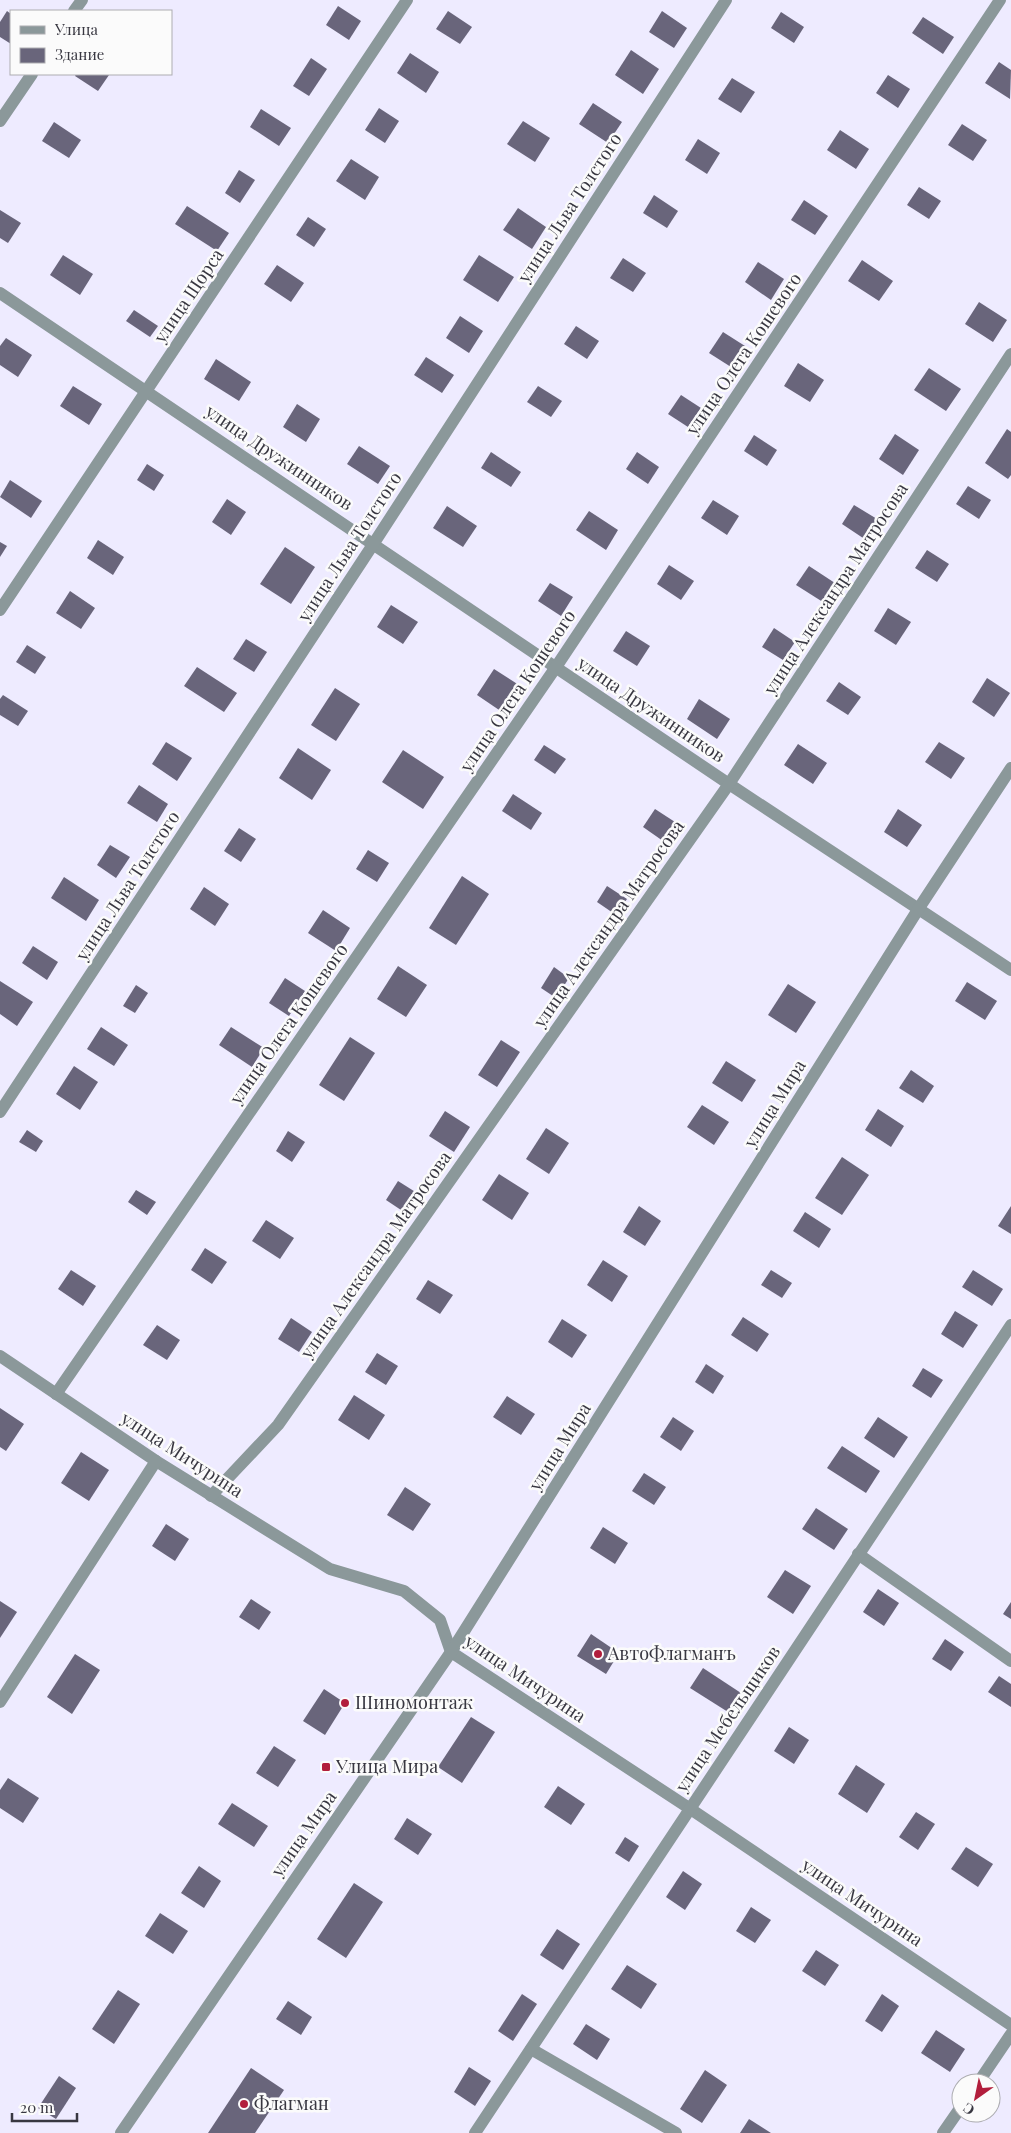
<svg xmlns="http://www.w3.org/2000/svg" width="1011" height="2133" viewBox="0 0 1011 2133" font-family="'Playfair Display',serif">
	<rect width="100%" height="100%" fill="#eeebff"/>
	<!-- building -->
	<g fill="#69657b">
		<path d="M338,6l23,15 -12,19 -23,-15z"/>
		<path d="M7,11l4,3v30l-11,-7v-15z"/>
		<path d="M448,11l24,16 -12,17 -24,-15z"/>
		<path d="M662,11l25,17 -13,20 -25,-16z"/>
		<path d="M781,12l23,15 -10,16 -23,-15z"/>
		<path d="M923,17l31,20 -11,17 -31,-21z"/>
		<path d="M631,50l28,19 -16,25 -28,-19z"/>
		<path d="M410,53l29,19 -13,21 -29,-20z"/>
		<path d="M311,58l16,11 -18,27 -16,-10z"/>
		<path d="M999,62l12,8 -1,29 -25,-16z"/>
		<path d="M76,74h31l2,1 -11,16 -23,-15z"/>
		<path d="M888,75l22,14 -12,19 -22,-15z"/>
		<path d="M732,78l23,14 -14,21 -23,-14z"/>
		<path d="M593,103l29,19 -14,21 -29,-19z"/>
		<path d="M379,108l20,13 -14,22 -20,-13z"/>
		<path d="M261,109l30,19 -12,18 -29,-19z"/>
		<path d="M523,121l27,17 -15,24 -28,-18z"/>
		<path d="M54,122l27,18 -12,18 -27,-17z"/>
		<path d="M962,124l25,16 -14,21 -25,-16z"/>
		<path d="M840,130l29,19 -13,20 -29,-19z"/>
		<path d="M698,139l22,14 -13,21 -22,-14z"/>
		<path d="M351,159l28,18 -14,23 -29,-19z"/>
		<path d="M239,170l16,10 -15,23 -15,-10z"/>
		<path d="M919,187l22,14 -12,18 -22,-14z"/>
		<path d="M654,195l24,16 -11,17 -24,-15z"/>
		<path d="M804,200l24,16 -13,19 -24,-15z"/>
		<path d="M187,206l42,27 -12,18 -42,-27z"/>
		<path d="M518,208l28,19 -14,22 -29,-19z"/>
		<path d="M0,210l21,13 -13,20 -8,-5z"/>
		<path d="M308,217l18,12 -12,18 -18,-12z"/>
		<path d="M63,255l30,19 -13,21 -30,-20z"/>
		<path d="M479,255l35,22 -16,25 -35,-22z"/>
		<path d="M623,258l23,15 -13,19 -23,-14z"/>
		<path d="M862,260l31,21 -14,20 -31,-20z"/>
		<path d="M758,262l26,17 -13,21 -26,-18z"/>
		<path d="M277,265l27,18 -13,19 -27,-18z"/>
		<path d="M979,302l28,18 -14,22 -28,-18z"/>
		<path d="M134,310l24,16 -8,11 -24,-16z"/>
		<path d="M460,316l23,15 -14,22 -23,-15z"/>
		<path d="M576,326l23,15 -12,18 -23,-15z"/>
		<path d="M723,332l22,14 -14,21 -22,-14z"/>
		<path d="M6,338l26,17 -14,22 -18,-12v-19z"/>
		<path d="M426,357l28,18 -12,18 -28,-18z"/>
		<path d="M216,359l35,23 -12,19 -35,-22z"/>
		<path d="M798,363l26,17 -14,22 -26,-16z"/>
		<path d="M929,368l32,21 -15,22 -32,-21z"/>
		<path d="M73,386l29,18 -13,21 -29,-19z"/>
		<path d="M538,386l24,15 -11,16 -24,-15z"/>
		<path d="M681,395l20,13 -13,19 -20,-13z"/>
		<path d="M297,404l23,15 -14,23 -23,-15z"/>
		<path d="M1007,429l4,3v43l-3,4 -23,-16z"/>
		<path d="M895,434l24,16 -16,25 -24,-16z"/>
		<path d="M754,435l23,15 -10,16 -23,-15z"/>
		<path d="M359,446l31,20 -12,18 -31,-20z"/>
		<path d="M491,452l30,20 -10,15 -30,-19z"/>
		<path d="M637,452l22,15 -11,17 -22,-15z"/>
		<path d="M147,464l17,11 -10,16 -17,-11z"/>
		<path d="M10,480l32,21 -11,17 -31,-21z"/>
		<path d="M968,486l23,14 -12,19 -23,-15z"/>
		<path d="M227,499l19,13 -15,23 -19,-13z"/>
		<path d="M713,500l26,16 -12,19 -26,-17z"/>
		<path d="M854,505l28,17 -13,20 -27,-18z"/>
		<path d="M447,506l30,20 -14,21 -30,-19z"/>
		<path d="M589,511l29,19 -12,20 -30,-20z"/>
		<path d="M98,540l26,17 -11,18 -26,-17z"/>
		<path d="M0,542l7,4 -7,11z"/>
		<path d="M285,547l30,20 -24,37 -31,-20z"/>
		<path d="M927,550l22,14 -12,18 -22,-14z"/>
		<path d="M669,565l25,16 -13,19 -24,-16z"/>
		<path d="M809,566l29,19 -12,19 -30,-19z"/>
		<path d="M550,583l23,14 -12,19 -23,-15z"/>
		<path d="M70,591l25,17 -14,21 -25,-16z"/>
		<path d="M391,605l27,17 -15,22 -26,-17z"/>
		<path d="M888,608l23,14 -15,23 -22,-14z"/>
		<path d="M774,628l21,14 -12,18 -21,-13z"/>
		<path d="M626,631l24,15 -13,20 -24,-15z"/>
		<path d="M246,639l21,13 -13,20 -21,-13z"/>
		<path d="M27,645l19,12 -11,17 -19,-12z"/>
		<path d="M197,667l40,26 -13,19 -40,-26z"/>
		<path d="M494,669l28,18 -17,27 -28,-19z"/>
		<path d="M987,678l23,15 -16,24 -22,-15z"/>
		<path d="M839,682l22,15 -13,18 -22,-14z"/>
		<path d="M335,688l25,16 -24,37 -25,-16z"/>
		<path d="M3,695l25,16 -10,15 -18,-11v-16z"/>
		<path d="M699,699l31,20 -13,20 -30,-20z"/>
		<path d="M166,742l26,16 -15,23 -25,-17z"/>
		<path d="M939,742l26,16 -14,21 -26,-17z"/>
		<path d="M798,744l29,19 -14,21 -29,-19z"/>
		<path d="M544,745l22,14 -11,15 -21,-14z"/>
		<path d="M298,748l33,22 -19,30 -33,-22z"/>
		<path d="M403,750l41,27 -21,32 -41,-27z"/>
		<path d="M139,785l29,19 -11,18 -30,-19z"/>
		<path d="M513,794l29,19 -11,17 -29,-19z"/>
		<path d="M655,809l20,13 -12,19 -20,-14z"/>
		<path d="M898,809l24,16 -15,22 -23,-15z"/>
		<path d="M239,828l17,11 -15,23 -17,-11z"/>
		<path d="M110,845l20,12 -14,21 -19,-13z"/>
		<path d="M368,850l21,13 -12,19 -21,-13z"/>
		<path d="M462,876l27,18 -33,51 -27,-17z"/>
		<path d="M64,877l35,23 -13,21 -35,-23z"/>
		<path d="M607,886l20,13 -11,16 -19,-13z"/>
		<path d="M204,887l25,17 -14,22 -25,-17z"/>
		<path d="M323,910l27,18 -14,23 -28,-18z"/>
		<path d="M33,946l25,16 -11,18 -25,-17z"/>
		<path d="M398,966l29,19 -21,32 -29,-18z"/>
		<path d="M554,967l15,11 -13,20 -15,-10z"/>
		<path d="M285,978l20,13 -16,25 -20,-13z"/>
		<path d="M0,981l33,21 -16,24 -17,-12z"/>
		<path d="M967,982l30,19 -12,19 -30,-19z"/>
		<path d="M788,984l28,18 -20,31 -28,-18z"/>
		<path d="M136,985l12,8 -13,20 -12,-7z"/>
		<path d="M101,1027l27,18 -14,21 -27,-17z"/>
		<path d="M231,1027l33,21 -12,19 -33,-22z"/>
		<path d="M350,1037l25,16 -31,48 -25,-16z"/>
		<path d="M501,1040l19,12 -23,35 -19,-12z"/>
		<path d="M726,1061l30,19 -14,22 -30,-19z"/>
		<path d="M74,1066l24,16 -18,28 -24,-16z"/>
		<path d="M911,1070l23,16 -11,17 -24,-15z"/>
		<path d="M702,1105l27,17 -15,23 -27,-18z"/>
		<path d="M878,1109l26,17 -13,21 -26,-17z"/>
		<path d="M445,1111l25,16 -16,25 -25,-16z"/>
		<path d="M546,1128l23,15 -20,31 -23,-15z"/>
		<path d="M27,1130l16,11 -7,11 -17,-10z"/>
		<path d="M288,1131l17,11 -13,20 -16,-11z"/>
		<path d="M842,1157l27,18 -27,40 -27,-17z"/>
		<path d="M499,1174l30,19 -17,27 -30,-20z"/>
		<path d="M398,1181l19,12 -13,19 -18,-12z"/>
		<path d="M136,1190l20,12 -9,13 -19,-13z"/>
		<path d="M639,1206l22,15 -16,25 -22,-14z"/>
		<path d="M1011,1206v28l-13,-8z"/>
		<path d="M805,1212l26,17 -12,19 -26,-17z"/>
		<path d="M266,1220l28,18 -14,21 -28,-18z"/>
		<path d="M205,1248l22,14 -15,22 -21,-14z"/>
		<path d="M603,1260l25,16 -16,26 -25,-17z"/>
		<path d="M71,1270l25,16 -13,20 -25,-17z"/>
		<path d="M771,1270l21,13 -10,15 -21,-13z"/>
		<path d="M973,1270l30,19 -11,17 -30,-19z"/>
		<path d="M428,1280l25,15 -13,19 -24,-15z"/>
		<path d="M955,1311l23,14 -15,23 -22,-14z"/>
		<path d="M743,1317l26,17 -12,18 -26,-17z"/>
		<path d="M291,1318l21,14 -13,20 -21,-13z"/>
		<path d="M562,1319l25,16 -15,23 -24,-16z"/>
		<path d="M157,1325l23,15 -13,20 -24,-15z"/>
		<path d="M377,1353l21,13 -12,19 -21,-13z"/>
		<path d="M706,1364l18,12 -11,18 -18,-12z"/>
		<path d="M923,1368l20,12 -12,18 -19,-12z"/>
		<path d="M354,1395l31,20 -16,25 -31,-20z"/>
		<path d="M507,1396l28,18 -14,21 -28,-18z"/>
		<path d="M0,1408l24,16 -18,27 -6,-4z"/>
		<path d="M673,1417l21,14 -13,20 -21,-14z"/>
		<path d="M878,1417l30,20 -14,21 -30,-20z"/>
		<path d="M842,1446l38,25 -14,22 -39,-25z"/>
		<path d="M81,1452l28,18 -20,31 -28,-18z"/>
		<path d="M644,1473l22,14 -12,18 -22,-14z"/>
		<path d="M405,1487l26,17 -18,27 -26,-16z"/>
		<path d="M816,1508l32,21 -14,21 -32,-21z"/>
		<path d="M166,1524l23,15 -14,22 -23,-15z"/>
		<path d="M603,1527l25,16 -13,21 -25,-16z"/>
		<path d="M785,1570l26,16 -18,28 -26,-17z"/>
		<path d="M878,1589l21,14 -15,23 -21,-14z"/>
		<path d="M251,1599l20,13 -12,18 -20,-13z"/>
		<path d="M0,1601l17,11 -17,26z"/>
		<path d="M1011,1602v17l-8,-5z"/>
		<path d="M591,1634l28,19 -13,21 -29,-18z"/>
		<path d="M945,1639l19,13 -13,19 -19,-12z"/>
		<path d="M75,1654l25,16 -28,44 -25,-17z"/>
		<path d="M703,1668l38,25 -13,19 -38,-24z"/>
		<path d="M999,1676l12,8v23l-23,-15z"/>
		<path d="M324,1689l21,14 -20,32 -22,-14z"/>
		<path d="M471,1717l24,15 -33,51 -24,-16z"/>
		<path d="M789,1727l20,13 -15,24 -20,-13z"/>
		<path d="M274,1746l22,14 -18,27 -22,-14z"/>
		<path d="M856,1765l29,19 -18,29 -29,-19z"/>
		<path d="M8,1778l31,20 -16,25 -23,-15v-18z"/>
		<path d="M558,1786l27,18 -14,21 -27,-18z"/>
		<path d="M232,1803l36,23 -14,21 -36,-23z"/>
		<path d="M916,1812l19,12 -17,26 -19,-13z"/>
		<path d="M407,1818l25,16 -14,21 -24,-16z"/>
		<path d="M625,1837l14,9 -10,16 -14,-9z"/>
		<path d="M966,1847l27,17 -15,23 -27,-18z"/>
		<path d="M199,1866l22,15 -17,27 -23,-15z"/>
		<path d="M683,1871l19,13 -17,26 -19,-13z"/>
		<path d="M354,1883l29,19 -37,56 -29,-19z"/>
		<path d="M751,1907l20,13 -16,23 -19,-12z"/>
		<path d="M160,1913l28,18 -15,23 -28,-18z"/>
		<path d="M557,1929l23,15 -17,26 -23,-15z"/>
		<path d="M816,1950l23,15 -14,21 -23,-15z"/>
		<path d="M627,1965l30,19 -16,25 -30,-20z"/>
		<path d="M118,1990l22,14 -26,40 -22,-15z"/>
		<path d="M522,1994l15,10 -24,37 -15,-10z"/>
		<path d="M882,1994l17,12 -17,26 -17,-11z"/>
		<path d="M288,2001l24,16 -11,18 -25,-16z"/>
		<path d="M586,2024l24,15 -13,21 -24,-16z"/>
		<path d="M936,2030l29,19 -15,23 -29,-19z"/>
		<path d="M469,2067l22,14 -16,25 -21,-14z"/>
		<path d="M251,2068l33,22 -29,43h-47z"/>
		<path d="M705,2070l22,15 -25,38 -22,-14z"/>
		<path d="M59,2076l17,12 -20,31 -18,-11z"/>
		<path d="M749,2119l22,14h-31z"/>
	</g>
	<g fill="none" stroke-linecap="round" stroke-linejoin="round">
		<!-- minor -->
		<g stroke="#8b989a" stroke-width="12">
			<path d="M74,11l8,-11"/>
			<path d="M0,121l32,-47"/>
			<path d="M0,293l729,491 282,186"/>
			<path d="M0,610l407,-610"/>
			<path d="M0,1112l374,-569 352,-543"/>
			<path d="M0,1356l156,105 174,108 74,22 36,29 11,32 238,156 322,217"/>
			<path d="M56,1394l500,-727 444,-667"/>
			<path d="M211,1496l67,-71 451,-641 282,-430"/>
			<path d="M858,1554l153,107"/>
			<path d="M0,1702l156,-241"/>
			<path d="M531,2049l145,84"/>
			<path d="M978,2083l33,-49"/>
			<path d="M121,2133l330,-481 468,-744 92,-140"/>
			<path d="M475,2133l536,-808"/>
			<path d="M943,2133l18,-26"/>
		</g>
	</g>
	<!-- markers -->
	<g fill="#b21e3c" stroke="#fbfbfb" stroke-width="2">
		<circle cx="598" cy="1654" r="5"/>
		<circle cx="345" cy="1703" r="5"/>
		<rect x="321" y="1762" width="10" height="10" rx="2.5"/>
		<circle cx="244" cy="2104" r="5"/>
	</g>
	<g text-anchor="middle" stroke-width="5" stroke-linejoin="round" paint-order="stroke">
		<!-- street labels -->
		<g font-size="18" fill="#383741" stroke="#fbfbfb">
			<text transform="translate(570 208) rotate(-57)" y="6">улица Льва Толстого</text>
			<text transform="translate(189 296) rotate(-56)" y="6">улица Щорса</text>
			<text transform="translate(744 354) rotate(-56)" y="6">улица Олега Кошевого</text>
			<text transform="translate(279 458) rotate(34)" y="6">улица Дружинников</text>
			<text transform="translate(350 547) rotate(-57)" y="6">улица Льва Толстого</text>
			<text transform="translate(836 589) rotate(-57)" y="6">улица Александра Матросова</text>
			<text transform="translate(518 691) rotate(-56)" y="6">улица Олега Кошевого</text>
			<text transform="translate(651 710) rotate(34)" y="6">улица Дружинников</text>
			<text transform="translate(128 886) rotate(-57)" y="6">улица Льва Толстого</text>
			<text transform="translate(609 924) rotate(-55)" y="6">улица Александра Матросова</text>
			<text transform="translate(289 1024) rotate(-55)" y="6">улица Олега Кошевого</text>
			<text transform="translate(775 1104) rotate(-58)" y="6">улица Мира</text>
			<text transform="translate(376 1255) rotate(-55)" y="6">улица Александра Матросова</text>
			<text transform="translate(560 1447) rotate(-58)" y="6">улица Мира</text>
			<text transform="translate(182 1455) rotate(33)" y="6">улица Мичурина</text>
			<text transform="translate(525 1679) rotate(34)" y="6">улица Мичурина</text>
			<text transform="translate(728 1719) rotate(-56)" y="6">улица Мебельщиков</text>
			<text transform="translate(304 1834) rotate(-55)" y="6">улица Мира</text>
			<text transform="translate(862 1903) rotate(34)" y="6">улица Мичурина</text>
		</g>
		<!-- poi labels -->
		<g font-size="18" fill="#383741" stroke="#fbfbfb" text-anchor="start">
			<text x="608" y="1660">АвтоФлагманъ</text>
			<text x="355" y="1709">Шиномонтаж</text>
			<text x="336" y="1773">Улица Мира</text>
			<text x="254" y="2110">Флагман</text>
		</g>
	</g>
	<!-- legend -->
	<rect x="10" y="10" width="162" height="65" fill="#fbfbfb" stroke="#adadb1"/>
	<rect x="20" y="26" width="25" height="8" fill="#8b989a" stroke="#adadb1"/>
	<text x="55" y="35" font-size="15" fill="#383741">Улица</text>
	<rect x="20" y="48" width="25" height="15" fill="#69657b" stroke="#adadb1"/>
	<text x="55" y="60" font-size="15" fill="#383741">Здание</text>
	<!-- north arrow -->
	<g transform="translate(976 2098) rotate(213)"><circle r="24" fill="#fbfbfb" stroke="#adadb1"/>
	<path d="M0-4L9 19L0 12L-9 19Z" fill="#b21e3c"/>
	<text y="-8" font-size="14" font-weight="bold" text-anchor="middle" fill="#383741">С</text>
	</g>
	<!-- scale -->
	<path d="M12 2113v8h65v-8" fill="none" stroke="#383741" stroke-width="2.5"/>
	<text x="20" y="2113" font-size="15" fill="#383741" stroke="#fbfbfb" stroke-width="4" paint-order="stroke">20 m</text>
</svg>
